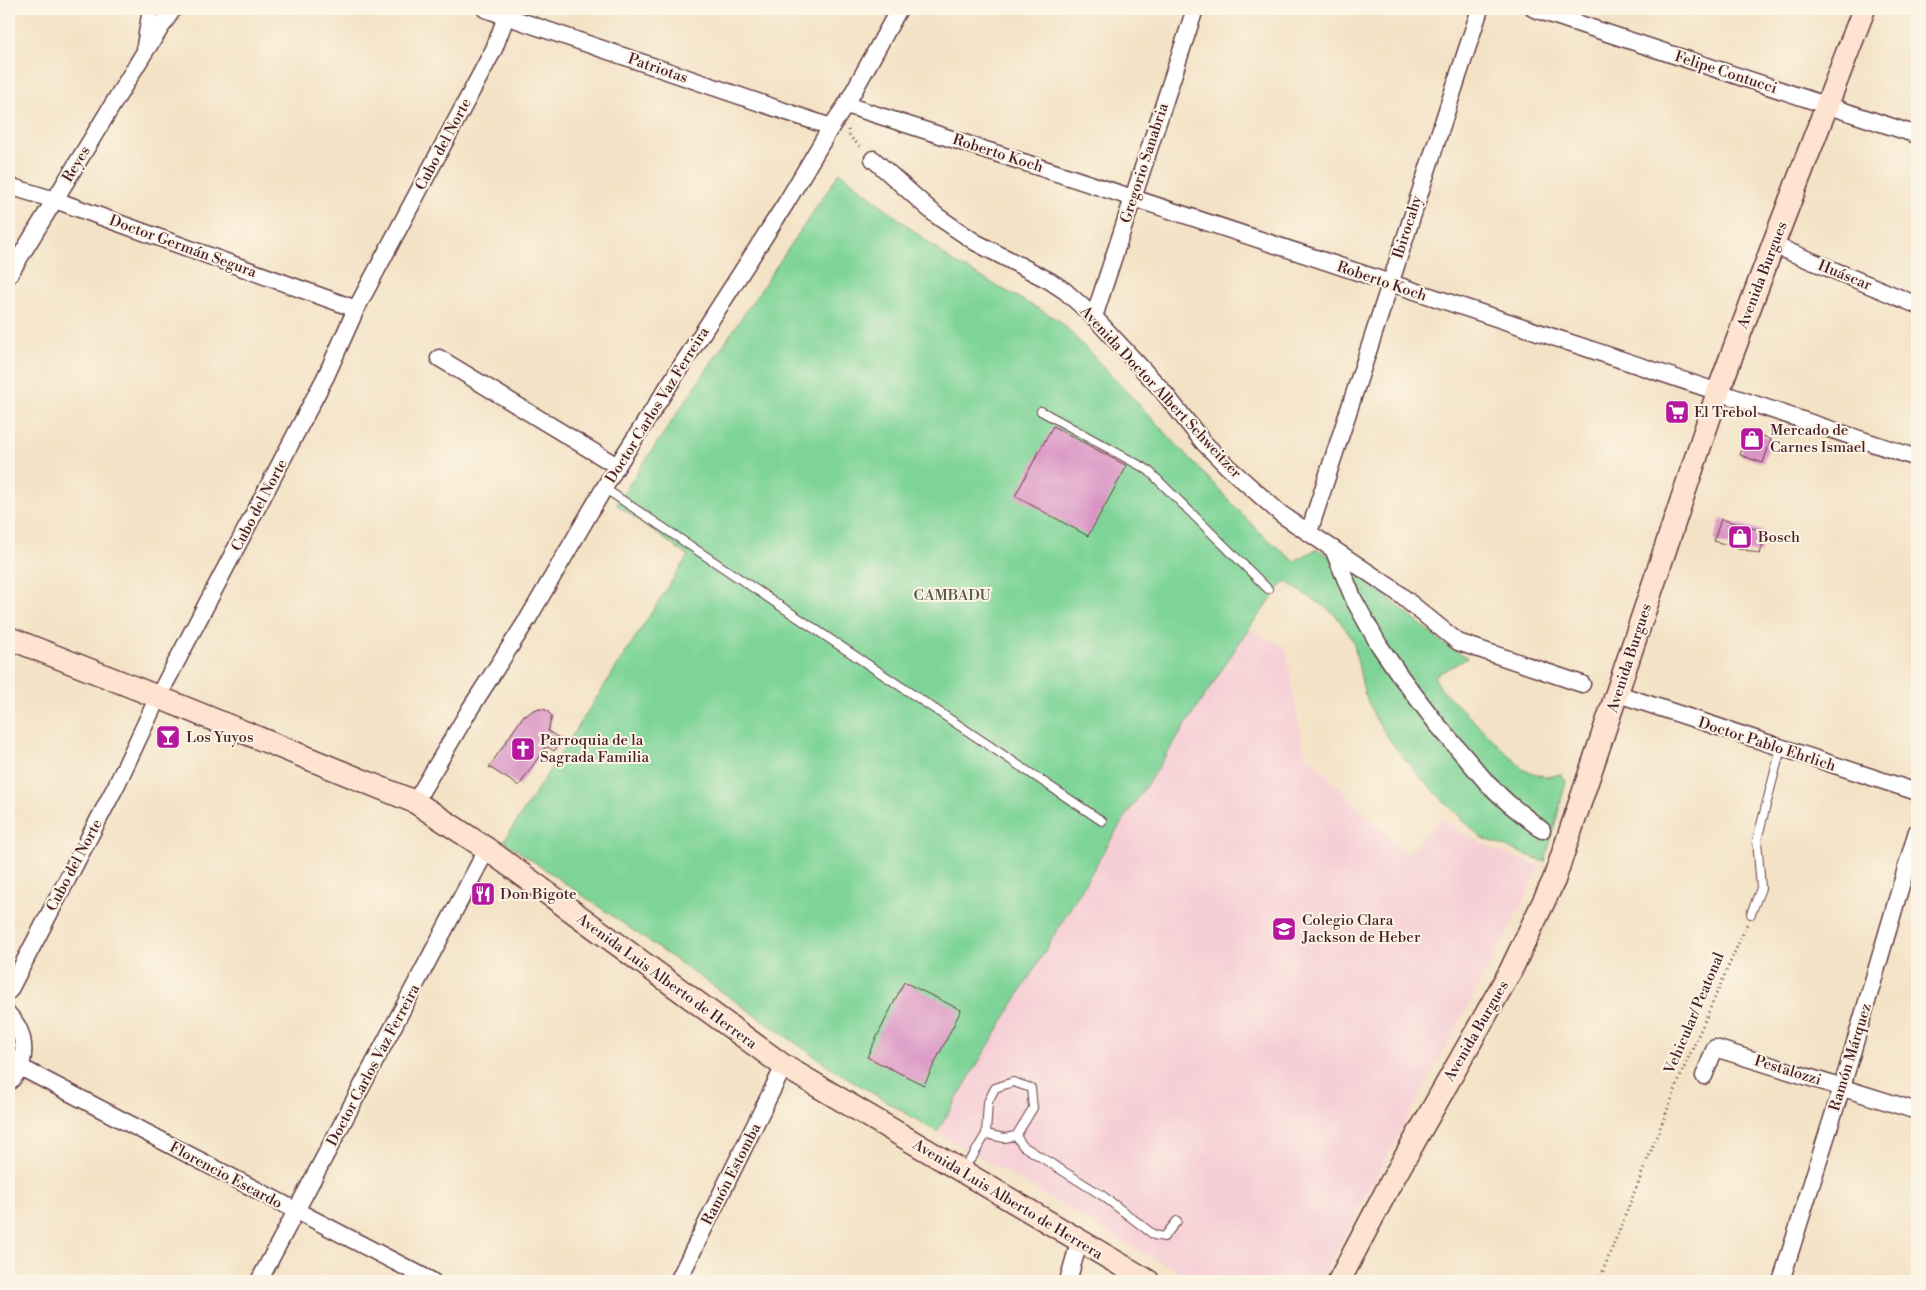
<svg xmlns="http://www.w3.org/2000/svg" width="1926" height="1290" viewBox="0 0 1926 1290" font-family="'Libre Bodoni',serif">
	<rect width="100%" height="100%" fill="#fcf5e5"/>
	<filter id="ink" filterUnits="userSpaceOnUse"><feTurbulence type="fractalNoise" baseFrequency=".02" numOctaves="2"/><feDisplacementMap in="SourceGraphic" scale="10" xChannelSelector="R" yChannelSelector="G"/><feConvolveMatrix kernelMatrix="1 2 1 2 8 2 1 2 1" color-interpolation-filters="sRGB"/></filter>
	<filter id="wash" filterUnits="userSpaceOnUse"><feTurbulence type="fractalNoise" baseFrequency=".0096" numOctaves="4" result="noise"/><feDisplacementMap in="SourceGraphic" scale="20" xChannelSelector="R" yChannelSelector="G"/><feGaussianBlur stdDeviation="1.12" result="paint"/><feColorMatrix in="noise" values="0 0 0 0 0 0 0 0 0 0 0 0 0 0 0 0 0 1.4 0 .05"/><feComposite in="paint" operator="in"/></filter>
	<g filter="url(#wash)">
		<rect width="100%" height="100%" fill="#f3e2c5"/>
		<!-- built -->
		<path fill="#f6cfd6" d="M1249,628l37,20 17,102 58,60 47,44 34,-36 18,14 37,19 42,15 -15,36 -204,379h-123l-53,-27 -207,-122 178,-299z"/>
		<!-- green -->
		<path fill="#7ed498" stroke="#647a62" d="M840,172l109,87 111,62 198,210 36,30 23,-12 36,20 91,75 24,14 -34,18 6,12 84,82 23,7 14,-3 5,8 -21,80 -65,-25 -60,-60 -26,-31 -19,-28 -11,-26 -11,-52 -18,-26 -50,-33 -36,47 -134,205 -178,299 -101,-61 -332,-230 184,-285 -72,-52z"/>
		<g id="blocks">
			<!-- building -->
			<g fill="#d993c4">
				<path d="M1053,426l74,40 -39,70 -73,-40z"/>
				<path d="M1748,431l23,8 -8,24 -23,-8z"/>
				<path d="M1721,519l45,13 -6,22 -46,-13z"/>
				<path d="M540,709l6,1 6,6 -4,15 14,9 -8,11 -8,-5 -27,40 -30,-19 35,-52 2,1 7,-6z"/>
				<path d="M904,982l57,28 -37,75 -57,-28z"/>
			</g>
		</g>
	</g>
	<g filter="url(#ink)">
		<use href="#blocks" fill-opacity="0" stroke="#633c42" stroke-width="1"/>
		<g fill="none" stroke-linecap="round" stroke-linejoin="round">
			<defs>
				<g id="lane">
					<path d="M1041,411l107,59 120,119"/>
					<path d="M604,488l498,333"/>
					<path d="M1751,914l10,-26 -4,-48 24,-92"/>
					<path d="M1016,1136l7,10 80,50 51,39 10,2 13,-16"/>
					<path d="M962,1169l11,-13 13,-22 2,-32 7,-14 18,-6 18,6 2,20 -17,28 -12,2 -18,-4"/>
				</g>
				<g id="street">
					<path d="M485,9l346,118"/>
					<path d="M1534,9l383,126"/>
					<path d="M145,46l6,-37"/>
					<path d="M846,105c358,114 714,235 1071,353"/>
					<path d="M873,159l64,57 38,26 75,39 15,10 29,26 67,72 43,54 24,24 53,47 52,35 21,51 25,45 22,32 35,46 52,61 20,19 34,27"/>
					<path d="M9,186l46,14 301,109"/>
					<path d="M1773,245l144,60"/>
					<path d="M9,275l135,-222 29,-44"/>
					<path d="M1094,317l101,-308"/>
					<path d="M439,358l178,108"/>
					<path d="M1309,532l171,-523"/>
					<path d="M1333,549l60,40 65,53 124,42"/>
					<path d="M1618,694l299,98"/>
					<path d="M415,802l55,-93 59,-92 88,-151 169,-263 45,-76 15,-22 53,-96"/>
					<path d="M9,991l108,-207 41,-87 168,-321 30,-67 138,-260 15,-40"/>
					<path d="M9,1015c18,19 20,49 0,67"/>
					<path d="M20,1067l412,214"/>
					<path d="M1704,1076l11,-28 202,63"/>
					<path d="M259,1281l228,-432"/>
					<path d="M678,1281l106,-215"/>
					<path d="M1068,1281l11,-39"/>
					<path d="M1781,1281l61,-194 75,-256"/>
				</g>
				<g id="secondary">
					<path d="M9,638l149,59 257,105 72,47 297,217 364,215"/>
					<path d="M1339,1281l50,-95 121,-214 44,-92 164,-488 55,-147 91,-236"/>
				</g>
			</defs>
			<!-- lane casing -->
			<use href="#lane" stroke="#633c42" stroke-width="10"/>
			<!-- street casing -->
			<use href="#street" stroke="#633c42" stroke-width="19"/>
			<!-- secondary casing -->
			<use href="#secondary" stroke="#633c42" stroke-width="25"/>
			<!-- path -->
			<g stroke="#633c42" stroke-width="3" stroke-dasharray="1 4" stroke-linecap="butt">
				<path d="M848,130l2,7 12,11"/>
				<path d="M1599,1281l85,-213 63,-144"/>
			</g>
			<!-- lane -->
			<use href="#lane" stroke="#fff" stroke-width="8"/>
			<!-- street -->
			<use href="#street" stroke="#fff" stroke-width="16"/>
			<!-- secondary -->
			<use href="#secondary" stroke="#fee3d1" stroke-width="22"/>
		</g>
	</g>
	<!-- icons -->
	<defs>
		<symbol id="supermarket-square" viewBox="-11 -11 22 22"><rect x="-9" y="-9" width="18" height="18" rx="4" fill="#b5179e" stroke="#fcf5e5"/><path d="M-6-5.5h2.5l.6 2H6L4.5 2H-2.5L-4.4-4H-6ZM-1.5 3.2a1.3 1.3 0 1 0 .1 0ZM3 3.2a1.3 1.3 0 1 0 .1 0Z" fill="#fff"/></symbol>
		<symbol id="shop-square" viewBox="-11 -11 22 22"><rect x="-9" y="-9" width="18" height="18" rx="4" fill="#b5179e" stroke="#fcf5e5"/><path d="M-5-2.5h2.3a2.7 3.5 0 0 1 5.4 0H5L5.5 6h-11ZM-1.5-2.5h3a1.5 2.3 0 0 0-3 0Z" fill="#fff"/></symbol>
		<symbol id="bar-square" viewBox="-11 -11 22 22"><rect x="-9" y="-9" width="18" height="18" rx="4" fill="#b5179e" stroke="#fcf5e5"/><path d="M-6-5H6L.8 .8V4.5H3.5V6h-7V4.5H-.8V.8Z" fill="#fff"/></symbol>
		<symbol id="church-square" viewBox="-11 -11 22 22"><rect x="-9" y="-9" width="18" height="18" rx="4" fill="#b5179e" stroke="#fcf5e5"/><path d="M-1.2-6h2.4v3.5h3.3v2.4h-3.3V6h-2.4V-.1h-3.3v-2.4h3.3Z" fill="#fff"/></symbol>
		<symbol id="restaurant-square" viewBox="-11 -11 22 22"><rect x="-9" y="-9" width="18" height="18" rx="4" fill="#b5179e" stroke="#fcf5e5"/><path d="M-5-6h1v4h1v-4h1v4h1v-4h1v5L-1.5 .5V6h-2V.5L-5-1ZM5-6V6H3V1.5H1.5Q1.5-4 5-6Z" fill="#fff"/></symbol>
		<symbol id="school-square" viewBox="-11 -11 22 22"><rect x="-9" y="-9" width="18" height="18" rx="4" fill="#b5179e" stroke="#fcf5e5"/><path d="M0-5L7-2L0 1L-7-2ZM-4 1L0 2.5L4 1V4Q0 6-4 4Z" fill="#fff"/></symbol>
	</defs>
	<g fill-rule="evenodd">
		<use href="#supermarket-square" x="1663" y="398" width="28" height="28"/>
		<use href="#shop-square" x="1738" y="425" width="28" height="28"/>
		<use href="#shop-square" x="1726" y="523" width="28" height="28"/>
		<use href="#bar-square" x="154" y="723" width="28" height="28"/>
		<use href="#church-square" x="509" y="735" width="28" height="28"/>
		<use href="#restaurant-square" x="469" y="880" width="28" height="28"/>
		<use href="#school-square" x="1270" y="915" width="28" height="28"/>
	</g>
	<g text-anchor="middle" stroke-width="4" stroke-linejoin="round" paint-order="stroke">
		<!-- street labels -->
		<g font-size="15" fill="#4a1f2b" stroke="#fcf5e5">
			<text transform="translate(658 68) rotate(19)" y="5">Patriotas</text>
			<text transform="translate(1726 72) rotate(18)" y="5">Felipe Contucci</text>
			<text transform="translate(443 144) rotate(-62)" y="5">Cubo del Norte</text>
			<text transform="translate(998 153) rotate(18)" y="5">Roberto Koch</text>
			<text transform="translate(1144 163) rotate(-72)" y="5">Gregorio Sanabria</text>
			<text transform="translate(76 164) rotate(-59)" y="5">Reyes</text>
			<text transform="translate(1407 227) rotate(-72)" y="5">Ibirocahy</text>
			<text transform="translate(183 246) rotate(20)" y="5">Doctor Germán Segura</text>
			<text transform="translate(1762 275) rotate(-69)" y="5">Avenida Burgues</text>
			<text transform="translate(1845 275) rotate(22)" y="5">Huáscar</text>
			<text transform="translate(1382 281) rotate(19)" y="5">Roberto Koch</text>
			<text transform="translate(1161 392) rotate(47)" y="5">Avenida Doctor Albert Schweitzer</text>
			<text transform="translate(657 405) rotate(-58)" y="5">Doctor Carlos Vaz Ferreira</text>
			<text transform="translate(259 505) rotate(-62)" y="5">Cubo del Norte</text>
			<text transform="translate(1629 658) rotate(-72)" y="5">Avenida Burgues</text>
			<text transform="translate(1767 744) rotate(18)" y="5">Doctor Pablo Ehrlich</text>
			<text transform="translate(74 865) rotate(-62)" y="5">Cubo del Norte</text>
			<text transform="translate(667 981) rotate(36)" y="5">Avenida Luis Alberto de Herrera</text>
			<text transform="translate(1694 1013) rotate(-67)" y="5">Vehicular/ Peatonal</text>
			<text transform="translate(1476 1031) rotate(-60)" y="5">Avenida Burgues</text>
			<text transform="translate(1850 1057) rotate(-73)" y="5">Ramón Márquez</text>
			<text transform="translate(373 1065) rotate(-62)" y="5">Doctor Carlos Vaz Ferreira</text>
			<text transform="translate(1788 1070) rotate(17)" y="5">Pestalozzi</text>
			<text transform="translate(731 1174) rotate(-63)" y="5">Ramón Estomba</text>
			<text transform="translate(226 1175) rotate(28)" y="5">Florencio Escardo</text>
			<text transform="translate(1008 1199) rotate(31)" y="5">Avenida Luis Alberto de Herrera</text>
		</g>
		<!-- poi labels -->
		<g font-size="15" fill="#4a1f2b" stroke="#fcf5e5" text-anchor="start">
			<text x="1694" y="417">El Trebol</text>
			<text x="1770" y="435">Mercado de<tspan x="1770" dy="17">Carnes Ismael</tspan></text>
			<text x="1758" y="542">Bosch</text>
			<text x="186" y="742">Los Yuyos</text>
			<text x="540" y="745">Parroquia de la<tspan x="540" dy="17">Sagrada Familia</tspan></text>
			<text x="500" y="899">Don Bigote</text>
			<text x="1302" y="925">Colegio Clara<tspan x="1302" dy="17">Jackson de Heber</tspan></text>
		</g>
		<!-- park labels -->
		<g font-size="15" fill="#5a554c" stroke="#fcf5e5">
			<text x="952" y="600">CAMBADU</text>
		</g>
	</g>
	<!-- margin -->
	<rect width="1926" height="1290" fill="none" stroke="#fcf5e5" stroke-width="30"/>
</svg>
